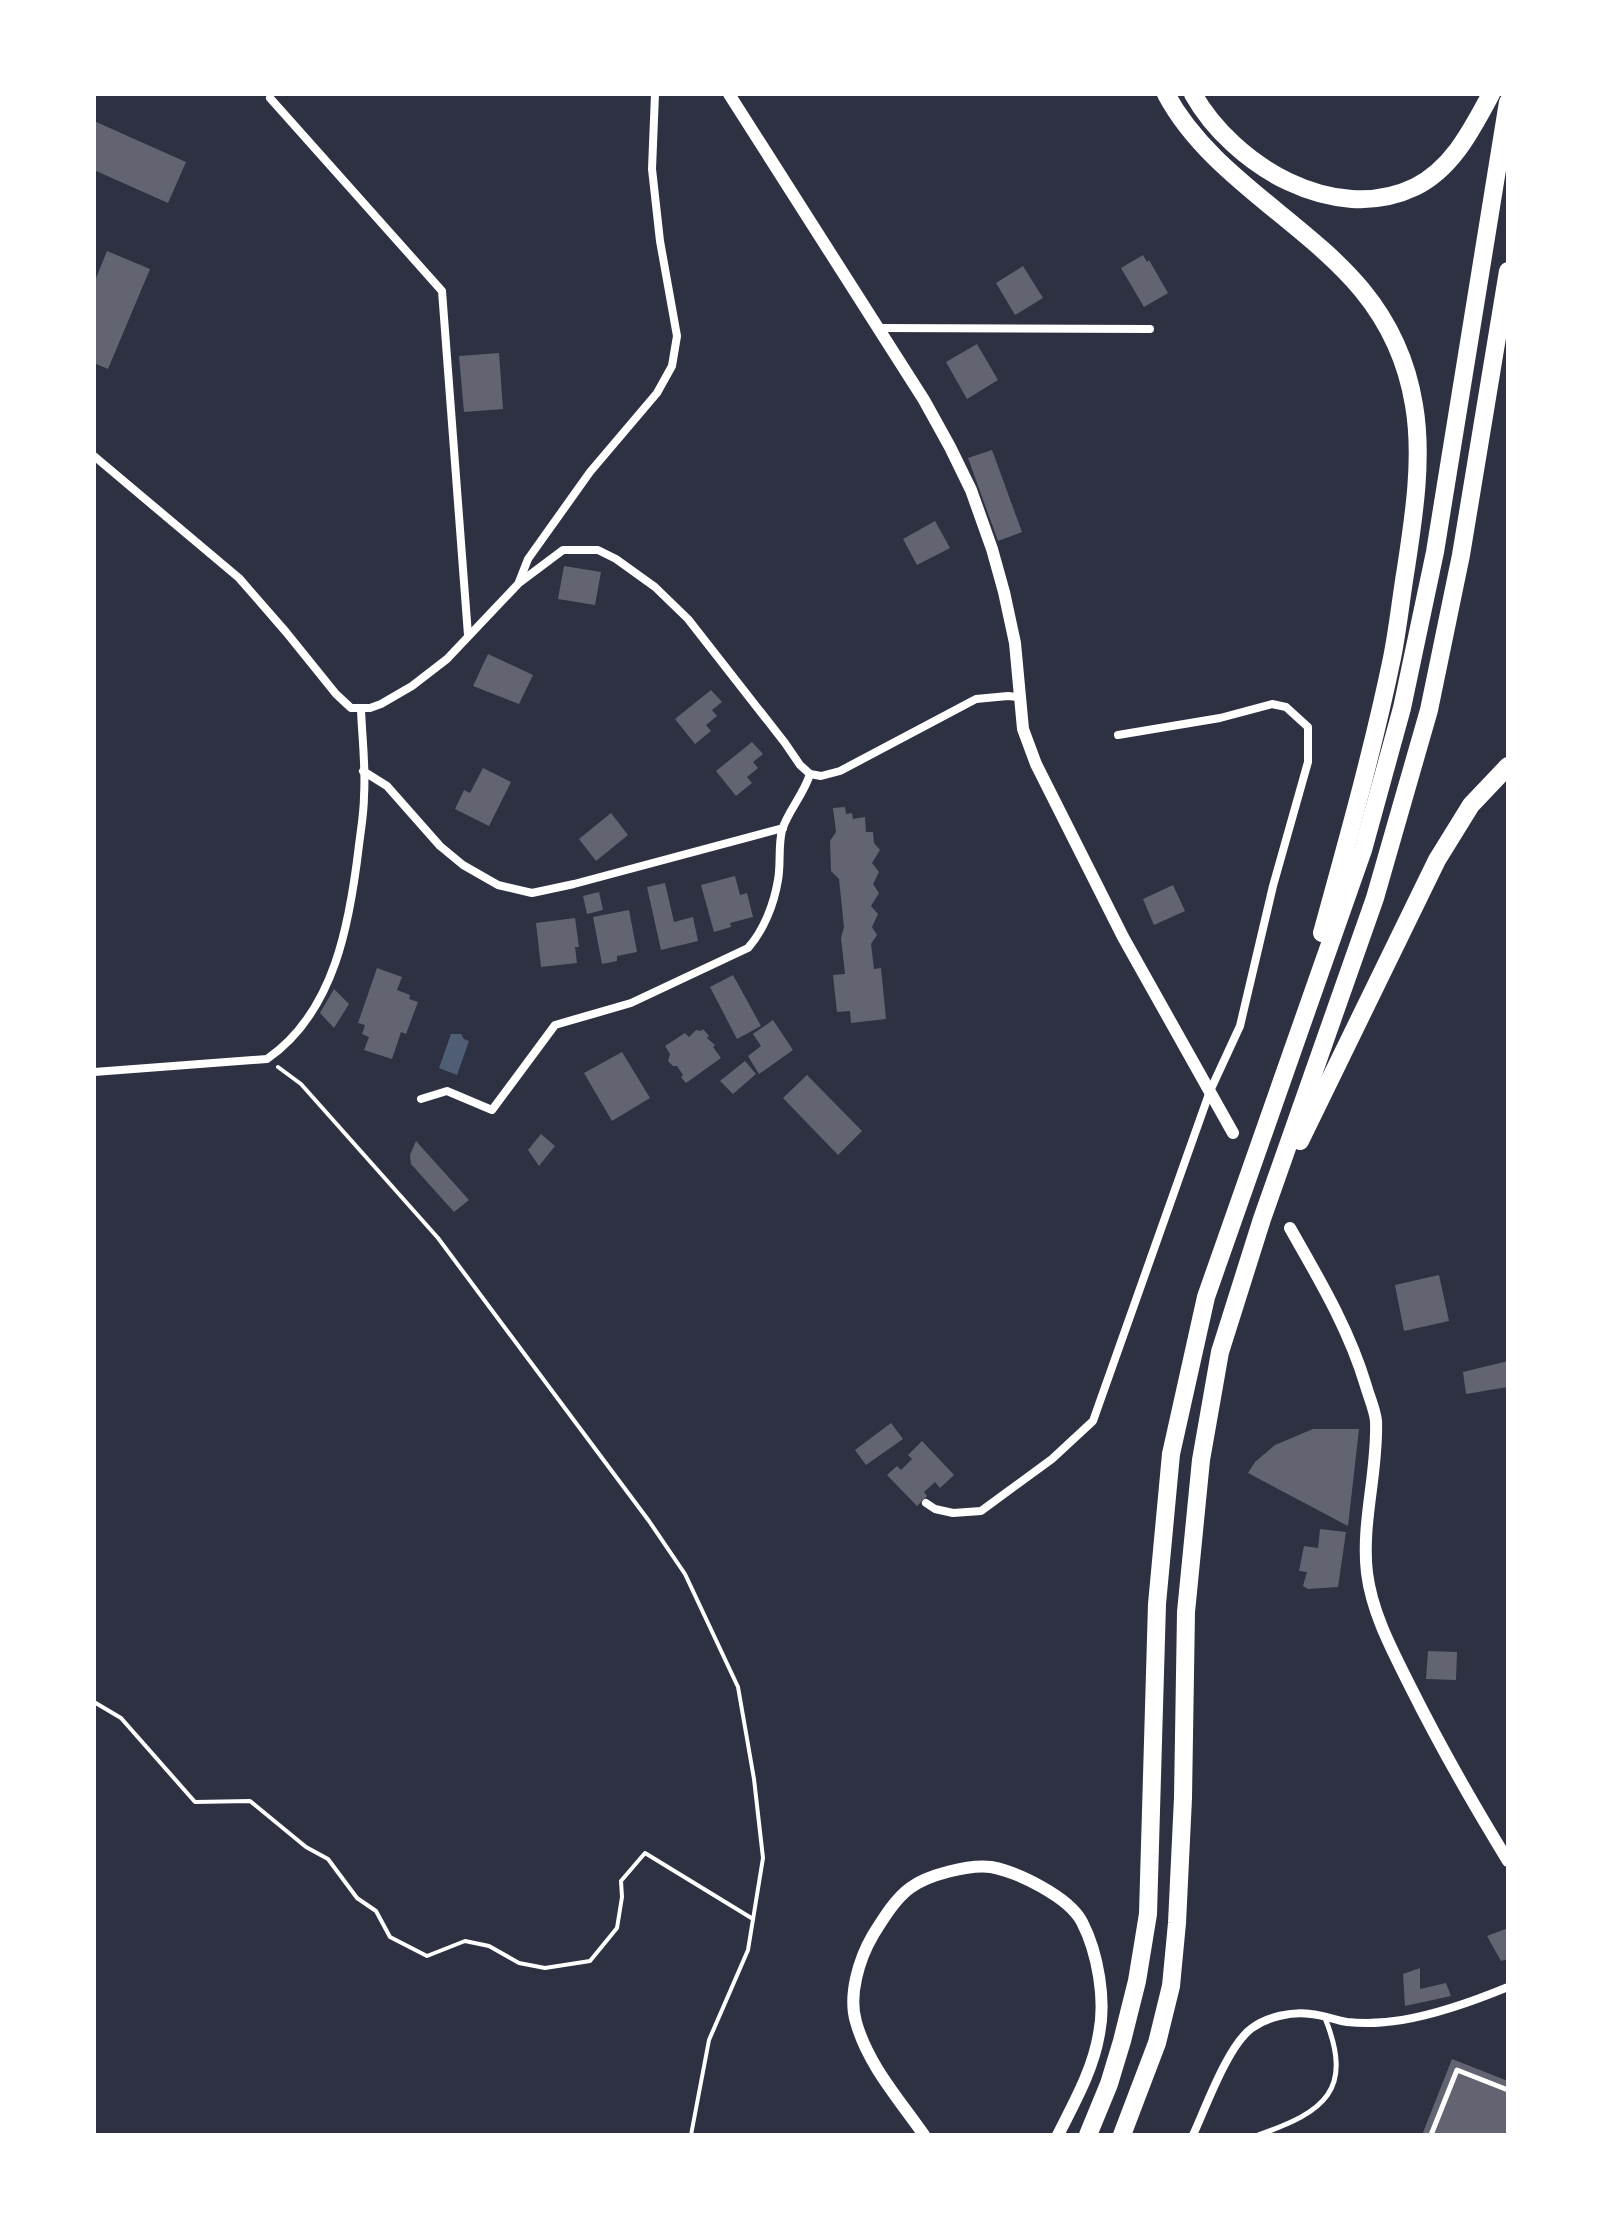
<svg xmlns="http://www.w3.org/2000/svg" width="1602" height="2229" viewBox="0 0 1602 2229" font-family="Mulish,sans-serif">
	<rect width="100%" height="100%" fill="#2d3142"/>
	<!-- water -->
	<path fill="#4f5d75" d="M451,1034h10l3,5 5,2 -12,34 -18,-7z"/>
	<!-- building -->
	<g fill="#626471">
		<path d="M94,121l92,41 -18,41 -74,-33z"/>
		<path d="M107,251l43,18 -42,100 -14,-6v-80z"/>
		<path d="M1143,255l4,7 2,-2 19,33 -24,14 -23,-39z"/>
		<path d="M1023,266l20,32 -28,17 -19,-32z"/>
		<path d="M977,344l21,36 -31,19 -21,-37z"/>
		<path d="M499,353l4,56 -39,3 -5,-56z"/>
		<path d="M992,450l30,82 -24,9 -30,-83z"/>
		<path d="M935,521l15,27 -33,17 -14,-26z"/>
		<path d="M564,566l37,6 -6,33 -37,-6z"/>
		<path d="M488,654l45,21 -14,29 -46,-18z"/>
		<path d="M711,690l11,12 -10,8 5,6 -11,9 5,6 -16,13 -20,-25z"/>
		<path d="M752,742l11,12 -10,8 5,6 -11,9 5,6 -16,13 -20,-25z"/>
		<path d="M483,768l28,14 -22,44 -34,-17 9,-19 6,3z"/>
		<path d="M845,807l1,7 6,-1 1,6 12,-2 1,15h7l1,11 6,7 -8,13 7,9 -6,12 6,9 -8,13 7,8 -6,13 5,8 -6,9 3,25 7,-1 5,51 -35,4 -1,-12 -13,1 -4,-37 12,-1 -4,-36 3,-11 -5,-48 -8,-8 -1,-30 6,-9 -3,-24z"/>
		<path d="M611,813l17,22 -32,26 -17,-22z"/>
		<path d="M735,876l5,19 7,-2 6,24 -23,6 1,4 -17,5 -13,-47z"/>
		<path d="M665,883l9,39 19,-5 5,24 -37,9 -14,-63z"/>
		<path d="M1173,885l12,26 -31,14 -11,-26z"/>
		<path d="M599,892l4,18 -16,4 -4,-18z"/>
		<path d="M629,910l8,42 -20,4v5l-15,3 -9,-47z"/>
		<path d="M575,918l4,29h-4l2,16 -36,4 -5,-44z"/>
		<path d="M377,968l25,9 -5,13 13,5 -1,4 9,3 -12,32 -5,-2 -9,27 -28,-9 5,-13 -7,-3 3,-9 -7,-2z"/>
		<path d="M733,975l28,51 -24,13 -27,-52z"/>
		<path d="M334,989l15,15 -15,24 -14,-15z"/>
		<path d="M773,1020l20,30 -34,24 -11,-18 13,-10 -8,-12z"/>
		<path d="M703,1029l6,7 -2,2 8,7 -2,2 8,11 -35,25 -5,-6 2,-2 -6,-9h-4l-5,-5 2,-7 -5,-8 20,-13 4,4 7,-7 5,1z"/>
		<path d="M622,1052l28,46 -38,23 -28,-48z"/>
		<path d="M745,1061l11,13 -23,20 -13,-13z"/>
		<path d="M807,1075l55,56 -24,24 -55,-57z"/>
		<path d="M541,1134l14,12 -16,20 -11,-16z"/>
		<path d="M416,1141l53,59 -15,12 -43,-48 -1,-9z"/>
		<path d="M1439,1275l10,46 -45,10 -9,-46z"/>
		<path d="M1508,1361v26l-42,7 -3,-22z"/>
		<path d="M891,1423l12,16 -37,26 -11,-15z"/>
		<path d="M1313,1429h46l-11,97 -100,-53 7,-11 20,-17z"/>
		<path d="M922,1441l32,34 -14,13 -5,-6 -11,10 3,4 -10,10 -30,-31 10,-9 4,4 11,-11 -4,-4z"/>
		<path d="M1320,1529l26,3 -8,55 -30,2 -5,-3 4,-14 -8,-1 5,-25 14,2z"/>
		<path d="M1428,1651l29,1 -1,28 -30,-1z"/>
		<path d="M1508,1928v31l-7,2 -14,-25z"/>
		<path d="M1420,1968v21l26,-6 5,13 -46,10 -2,-32z"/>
		<path d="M1452,2059l56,22v54h-86z"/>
	</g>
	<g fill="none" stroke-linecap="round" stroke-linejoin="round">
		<!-- path -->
		<g stroke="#fff" stroke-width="4">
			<path d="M278,1067l23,17 137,154 211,283 36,53 53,113 16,92 9,79 -15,92 -39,90 -18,95"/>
			<path d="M94,1702l27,16 74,84 55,-1 56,46 22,12 29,39 19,13 14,26 37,19 38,-15 24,5 30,17 26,5 45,-7 27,-33 5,-31 -1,-16 24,-28 108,66"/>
		</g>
		<!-- service -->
		<g stroke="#fff" stroke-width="5">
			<path d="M1258,2135c67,-23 96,-45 67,-117"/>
			<path d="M1431,2135l26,-65 51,20"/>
		</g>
		<!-- minor -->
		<g stroke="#fff" stroke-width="8">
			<path d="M270,98l172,193 26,344"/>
			<path d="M878,328l272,1"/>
			<path d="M94,456l145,122 47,54 50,62 15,14h19l11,-4 31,-18 35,-27 72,-76 44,-33h35l18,9 39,28 33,32 97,124 15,22 10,9 11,2 19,-5 136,-72 32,-3 11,1"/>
			<path d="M519,582l9,-23 62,-87 67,-79 15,-27 5,-30 -17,-95 -8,-72 3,-75"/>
			<path d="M363,771l24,15 53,60 23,19 35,20 34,8 42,-9 209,-56"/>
			<path d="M94,1072l173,-13c68,-47 83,-137 92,-214 2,-16 5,-33 5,-49 2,-29 -2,-58 -3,-87"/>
			<path d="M421,1099l26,-8 45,19 63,-85 76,-22 117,-55c16,-18 26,-44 30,-68 3,-16 0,-33 4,-50 6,-19 22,-36 28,-56"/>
			<path d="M926,1503l9,6 18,4 28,-2 71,-52 41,-38 117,-330 30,-65 33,-140 35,-124v-35l-22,-20 -14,-3 -52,14 -102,17"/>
			<path d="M1193,2135c13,-28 35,-90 59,-107 15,-11 40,-17 59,-14 12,1 24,6 36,8 18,2 37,1 55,-2 36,-6 72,-19 106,-33"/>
		</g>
		<!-- tertiary -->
		<g stroke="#fff" stroke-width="12">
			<path d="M729,94l195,306 26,47 21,43 21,59 12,43 11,51 8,86 13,35 87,173 110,196"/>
			<path d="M1290,1228c29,51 59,101 76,158 3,11 9,24 10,35 2,51 -15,102 -9,152 5,40 25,77 43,113 30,60 63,118 98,175"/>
			<path d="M924,2135c-25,-36 -56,-70 -68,-113 -8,-27 3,-63 17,-87 10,-16 22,-36 37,-47 17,-13 60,-24 81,-21 27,5 78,30 91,55 16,31 24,78 17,112 -6,36 -25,69 -41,101"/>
		</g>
		<!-- motorway -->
		<g stroke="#fff" stroke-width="18">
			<path d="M1166,94c43,81 139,127 196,196 28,34 45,72 52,115 9,52 0,111 -8,163 -5,30 -8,60 -14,90 -19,92 -45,184 -70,275"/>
			<path d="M1193,94c40,71 141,132 222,93 38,-19 57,-58 76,-93"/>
			<path d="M1300,1141l137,-281 34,-55 37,-39"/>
			<path d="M1088,2135l21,-51 13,-43 15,-60 11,-67 9,-310 14,-150 35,-157 157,-447 39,-142 33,-156 73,-450"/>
			<path d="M1122,2135l35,-92 14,-57 6,-63 6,-125 3,-186 15,-152 19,-108 42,-133 113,-321 54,-188 32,-155 47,-284"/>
		</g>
	</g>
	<!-- border -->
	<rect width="1602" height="2229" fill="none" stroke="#ffffff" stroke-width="192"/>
</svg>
